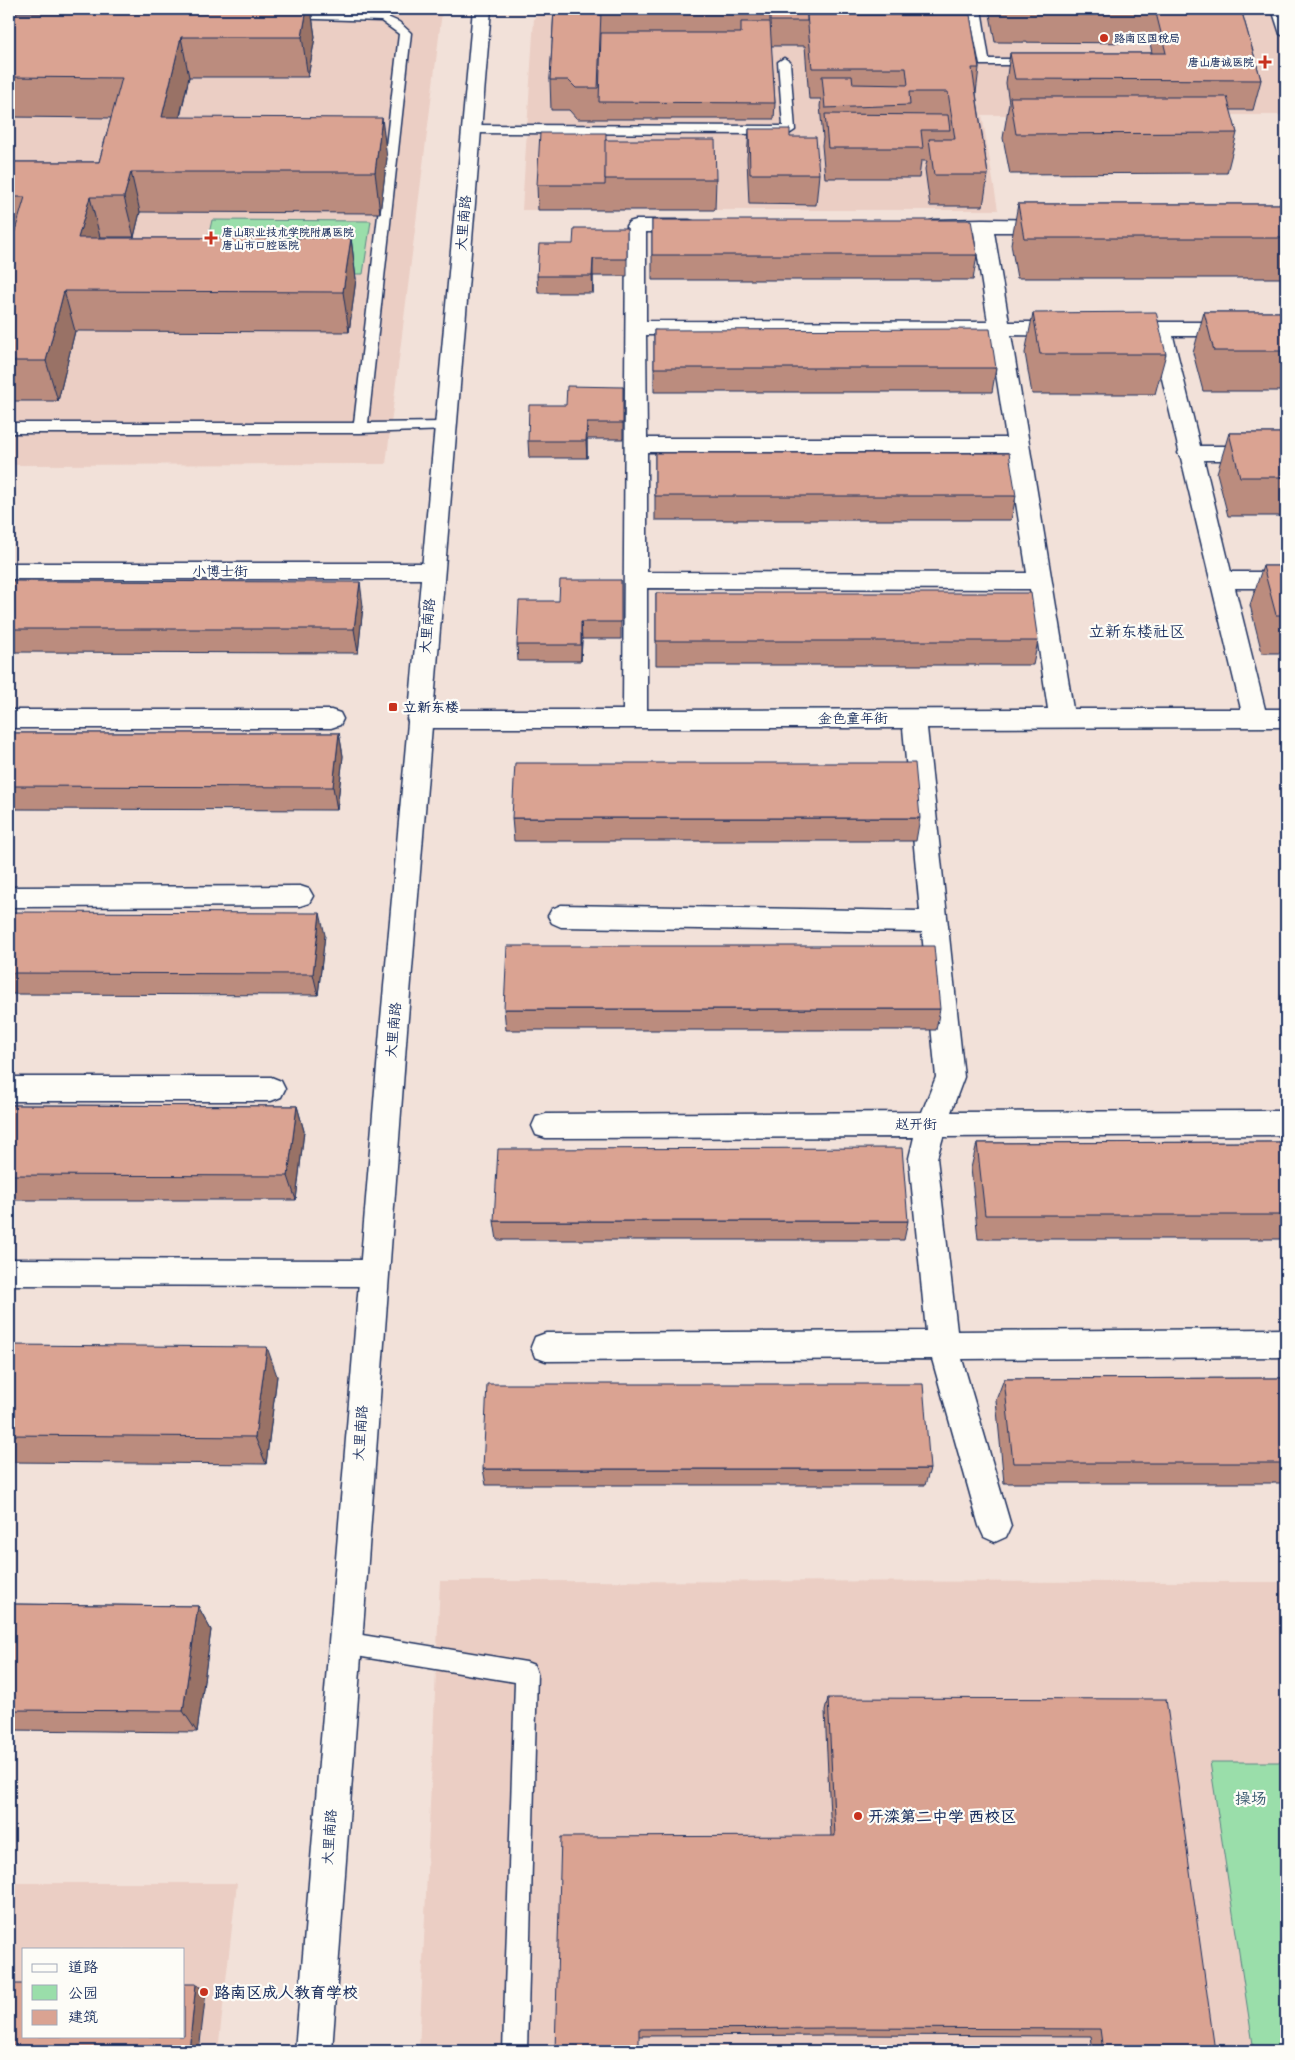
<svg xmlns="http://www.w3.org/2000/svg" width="1295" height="2060" viewBox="0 0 1295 2060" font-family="'Balsamiq Sans','LXGW WenKai TC',sans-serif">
	<rect width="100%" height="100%" fill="#f2e1d9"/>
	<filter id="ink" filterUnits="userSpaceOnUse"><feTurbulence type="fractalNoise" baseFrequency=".02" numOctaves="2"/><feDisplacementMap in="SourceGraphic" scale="10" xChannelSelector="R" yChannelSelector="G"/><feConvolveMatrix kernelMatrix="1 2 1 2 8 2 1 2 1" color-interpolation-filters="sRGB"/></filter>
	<g filter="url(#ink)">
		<!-- built -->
		<g fill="#ebcec4" fill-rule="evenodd">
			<path d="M9,9h426l7,3 -56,452 -377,1z"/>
			<path d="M544,9h742v106h-304l16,95h-476l12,-192z"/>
			<path d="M440,1581l846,1v469h-867z"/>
			<path d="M9,1883h228l-19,168h-209zM24,1949h160v87h-160z"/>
		</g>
		<!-- green -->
		<g fill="#9adeaa" stroke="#5a8684">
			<path d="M212,220l159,1 -8,53h-163z"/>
			<path d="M1210,1762h76v289h-32z"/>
		</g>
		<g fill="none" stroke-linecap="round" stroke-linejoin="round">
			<defs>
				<g id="service">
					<path d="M969,9h12l8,50h42l6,4 -2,2h-55z"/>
					<path d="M1272,9h12l2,8v20l-6,-3z"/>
					<path d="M289,13l94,2 16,7 12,11 -43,390 76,-1 5,2 2,3 -2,3 -89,3h-351v-10h345l45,-389 -18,-13 -96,-3 -2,-2z"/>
					<path d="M784,58l6,4 5,68 -6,4 -318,-1 -6,-4 6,-4 312,1 -5,-64z"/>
					<path d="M344,1632l182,30 8,3 3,8 -10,378h-24l12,-369 -171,-28 -7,-4 -4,-7 4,-7z"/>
				</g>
				<g id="minor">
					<path d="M983,219l68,1 7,2 3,4 -3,4 -7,2h-57l15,90h58l7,2 3,5 -3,5 -7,2 -56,-1 62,374h168l-60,-251 -3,-5 1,-2 -27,-115h-30l-7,-2 -3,-5 3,-5 7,-2h164v14h-113l27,110h86v14h-82l27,112h55v16h-51l30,121h21v18l-359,1 37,349 -13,35 335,-1v24l-343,2 -6,21 20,173 329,-2v28l-324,2 49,167 -5,11 -11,5 -11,-5 -5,-11 -47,-167 -386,2 -11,-4 -4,-10 4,-10 11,-4 380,-2 -17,-173 5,-21 -368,1 -10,-3 -4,-9 4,-9 10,-3 376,-2 14,-35 -14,-145 -361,-5 -9,-4 -4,-7 4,-7 9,-4 359,6 -17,-183h-484l-9,-3 -3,-6 3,-6 9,-3h204l3,-484 3,-4 7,-2h53l7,2 3,4 -3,4 -7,2h-43v89l342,1 -14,-90 -47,-2 -3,-4 3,-4 7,-2zM646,335h344l16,103h-359zM647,452h361l19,121 -380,-1zM647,588l383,1 18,120 -401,1z"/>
					<path d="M9,563h423l8,2 4,6 -4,6 -8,2h-423z"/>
					<path d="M9,710h322l9,3 3,6 -3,6 -9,3h-322z"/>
					<path d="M300,886l9,3 4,7 -4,7 -9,3 -291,1v-20z"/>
					<path d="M9,1077h262l10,4 4,8 -4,8 -10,4h-262z"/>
					<path d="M9,1259l363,1 11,4 4,9 -4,9 -11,4 -363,-1z"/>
				</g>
				<path id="tertiary" d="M473,9h18l-84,1021 -75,1021h-37l85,-1021z"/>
			</defs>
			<!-- service casing -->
			<use href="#service" stroke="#1b2f5e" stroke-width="3"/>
			<!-- minor casing -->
			<use href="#minor" stroke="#1b2f5e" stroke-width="3"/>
			<!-- tertiary casing -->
			<use href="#tertiary" stroke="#1b2f5e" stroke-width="3"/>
			<!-- service -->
			<use href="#service" fill="#fdfcf7" fill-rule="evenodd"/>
			<!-- minor -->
			<use href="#minor" fill="#fdfcf7" fill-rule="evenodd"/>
			<!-- tertiary -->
			<use href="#tertiary" fill="#fdfcf7" fill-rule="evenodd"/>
		</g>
		<!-- wall -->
		<g fill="#bb8c7e" stroke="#1b2f5e">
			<path d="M149,9h162l4,28 -7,40h-119l-9,41 207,40 -7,55 -240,-1 -6,25h-34v1h251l5,41 -7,53 -274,-1 -17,70h-49v-150l4,-14h-4v-75h90l12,-44 -102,-1v-104h139z"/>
			<path d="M554,9h413l12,59 -3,25 12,82 -5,31h-53l-5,-37 2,-8h-6l-2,17h-94l-3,-33 1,-7 -3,-32 1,-7h-12l-4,-53h-34l4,57 -1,16h-197l-8,-9h-18l-1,-30z"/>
			<path d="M989,9h252l20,71 -8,30h-23l7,23 -10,40 -217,1 -7,-36 6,-35 -3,-20 4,-30h142l-2,-10 -155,-1z"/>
			<path d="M749,129l41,8 29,37 -3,31 -67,-1 -2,-45z"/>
			<path d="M606,140l110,39 -1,31h-177l-1,-25z"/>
			<path d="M1018,204h268v74h-269l-6,-34z"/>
			<path d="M652,220l325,35 -4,25h-321z"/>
			<path d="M627,228v48h-34v17h-55l-1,-17z"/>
			<path d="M1204,312h82v79h-83l-10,-38z"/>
			<path d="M1033,313l133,41 -11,40h-123l-7,-41z"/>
			<path d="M654,330l342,38 -4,24h-338z"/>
			<path d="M623,387v52h-36v19h-58l-1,-17 38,-36z"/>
			<path d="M1229,433h57v83h-58l-11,-43z"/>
			<path d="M655,453l361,43 -5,24h-356z"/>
			<path d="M1263,566h23v87h-24l-12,-48z"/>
			<path d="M621,580v59h-39l-1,22h-63l-1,-16 42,-44z"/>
			<path d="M9,581l354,25 -5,47 -349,-1z"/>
			<path d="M656,593l382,48 -5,24h-377z"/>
			<path d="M9,733h330l4,23 -6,54 -328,-1z"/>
			<path d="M512,818h408l-4,23h-402z"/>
			<path d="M9,912l316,23 -7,60 -309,-1z"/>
			<path d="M504,1009h436l-4,21h-430z"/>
			<path d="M9,1105l288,1 7,25 -8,69h-287z"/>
			<path d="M1286,1142v97h-308l-7,-71 6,-25z"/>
			<path d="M494,1221h414l-4,19h-407z"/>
			<path d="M9,1345l268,31 -11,88 -257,-2z"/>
			<path d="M1286,1378v105h-282l-8,-83 8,-21z"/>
			<path d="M483,1469h447l-5,16h-439z"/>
			<path d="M9,1604l189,2 13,24 -14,102 -188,-2z"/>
			<path d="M828,1698l387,353h-122l-2,-15 -251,-1 -201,1 -84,15 276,-215 -6,-125z"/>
		</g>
		<!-- shaded-wall -->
		<g fill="#997266" stroke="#1b2f5e">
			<path d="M307,9h4l4,28 -7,40 -6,-40z"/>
			<path d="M181,37l8,40 -19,81 -8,-41z"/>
			<path d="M382,118l5,40 -7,55 -5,-41z"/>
			<path d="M131,172l9,40 -6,25 -10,-40z"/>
			<path d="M90,197l10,40 -11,41 -11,-40z"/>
			<path d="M351,238l5,41 -7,53 -6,-40z"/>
			<path d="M593,259v34l-1,-17z"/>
			<path d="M64,291l11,40 -17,70 -12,-40z"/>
			<path d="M587,423v35l-1,-17z"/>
			<path d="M360,582l3,24 -5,47 -4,-24z"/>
			<path d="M581,622l1,17 -1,22z"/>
			<path d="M339,733l4,23 -6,54 -4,-23z"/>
			<path d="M320,913l5,22 -7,60 -5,-21z"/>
			<path d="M297,1106l7,25 -8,69 -8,-24z"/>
			<path d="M267,1347l10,29 -11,88 -11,-27z"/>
			<path d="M198,1606l13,24 -14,102 -14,-21z"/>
			<path d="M196,1984l10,8 -7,59h-10z"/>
		</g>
		<!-- building -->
		<g fill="#daa392" stroke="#1b2f5e">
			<path d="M149,9h158l-5,28h-121l-19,80 220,1 -7,54h-244l-7,25h-34l-12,41h273l-8,54 -279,-1 -18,70h-37v-110l16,-54h-16v-35h90l23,-84 -113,-1v-64h139z"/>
			<path d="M554,9h24v3h23l-3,76h-22l-8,-8h-18z"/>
			<path d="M770,9h197l1,6h-161v6h-37z"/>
			<path d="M1191,9h50l20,71 -246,-1 -5,-26h156l-10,-40h34z"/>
			<path d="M807,15h163l9,53h-7l16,107h-54l-5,-36h26l-7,-47h-39l1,13 -85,3 -3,-32h30l1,8 55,1 -2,-17h-94z"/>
			<path d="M741,22h29l5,81 -176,-1 2,-69h140z"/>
			<path d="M1010,97h217l10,36 -221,1z"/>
			<path d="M825,114l123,1 2,15h-29l2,18h-95z"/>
			<path d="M749,129h41v8h26l3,37h-69z"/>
			<path d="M540,133h66l-1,52h-68z"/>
			<path d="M605,140h110l1,39h-111z"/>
			<path d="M1018,204h268v34h-262z"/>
			<path d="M652,220h319l6,35h-325z"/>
			<path d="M574,228h53v31h-34l-1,17h-55l2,-32h34z"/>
			<path d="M1156,312l10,42h-126l-7,-41z"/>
			<path d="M1204,312h82v39h-72z"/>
			<path d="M990,329l6,39h-342v-38z"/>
			<path d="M567,386l56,1v36h-36l-1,18h-58l1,-36h37z"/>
			<path d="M1229,433h57v44h-46z"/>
			<path d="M655,453h354l7,43h-361z"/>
			<path d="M1263,566h23v49h-10z"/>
			<path d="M560,580h61v42h-40v23h-64l2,-44h40z"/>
			<path d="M9,581l351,1 -6,47h-345z"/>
			<path d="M656,593h375l7,48h-382z"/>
			<path d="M9,733h330l-6,54 -324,-1z"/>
			<path d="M515,763h400l5,55h-408z"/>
			<path d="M9,912l311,1 -7,61 -304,-1z"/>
			<path d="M507,946h427l6,63h-436z"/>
			<path d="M9,1105l288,1 -9,70 -279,-1z"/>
			<path d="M1286,1142v73h-301l-8,-72z"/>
			<path d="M902,1148l6,73h-414l4,-72z"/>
			<path d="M9,1345l258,2 -12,90 -246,-2z"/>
			<path d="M1286,1378v85h-273l-9,-84z"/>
			<path d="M487,1384h436l7,85h-447z"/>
			<path d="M9,1604l189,2 -15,105 -174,-1z"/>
			<path d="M828,1698l338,1 49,352h-112l-3,-22 -256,-1 -205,1v22h-84l6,-214 274,-1z"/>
			<path d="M9,1984h15v52h160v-52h12l-7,67h-180z"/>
		</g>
	</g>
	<!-- markers -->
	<g fill="#c8321e" stroke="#fdfcf7" stroke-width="2">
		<circle cx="1104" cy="38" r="5"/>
		<path d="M1262.5 54.5h5v5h5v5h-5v5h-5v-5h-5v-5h5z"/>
		<path d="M208.5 230.5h5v5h5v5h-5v5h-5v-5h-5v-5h5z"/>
		<rect x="388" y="702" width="10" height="10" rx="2.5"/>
		<circle cx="858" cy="1816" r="5"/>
		<circle cx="204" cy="1992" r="5"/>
	</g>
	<g text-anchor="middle" stroke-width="4.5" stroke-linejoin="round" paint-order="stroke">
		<!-- far-poi labels -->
		<g font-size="11" font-weight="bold" fill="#1b2f5e" stroke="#fdfcf7" text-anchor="start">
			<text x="1114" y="42">路南区国税局</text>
			<text x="1254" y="66" text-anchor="end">唐山唐诚医院</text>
			<text x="222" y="236">唐山职业技术学院附属医院<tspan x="222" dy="13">唐山市口腔医院</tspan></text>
		</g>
		<!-- street labels -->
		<g font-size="14" fill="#1b2f5e" stroke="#fdfcf7">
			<text transform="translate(463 223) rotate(-85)" y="5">大里南路</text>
			<text x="220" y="576">小博士街</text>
			<text transform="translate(427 626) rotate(-85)" y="5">大里南路</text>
			<text x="853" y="723">金色童年街</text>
			<text transform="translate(393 1030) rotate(-85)" y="5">大里南路</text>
			<text x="916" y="1129">赵开街</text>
			<text transform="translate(360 1433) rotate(-86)" y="5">大里南路</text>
			<text transform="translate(329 1837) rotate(-86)" y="5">大里南路</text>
		</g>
		<!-- poi labels -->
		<g font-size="14" font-weight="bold" fill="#1b2f5e" stroke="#fdfcf7" text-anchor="start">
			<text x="403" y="712">立新东楼</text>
		</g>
		<!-- quarter labels -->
		<g font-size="16" fill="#1b2f5e" stroke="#fdfcf7">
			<text x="1137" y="637">立新东楼社区</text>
		</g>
		<!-- near-park labels -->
		<g font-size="16" fill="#3b5b71" stroke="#fdfcf7">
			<text x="1251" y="1804">操场</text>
		</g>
		<!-- near-poi labels -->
		<g font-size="16" font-weight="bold" fill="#1b2f5e" stroke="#fdfcf7" text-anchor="start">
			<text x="868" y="1822">开滦第二中学 西校区</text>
			<text x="214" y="1998">路南区成人教育学校</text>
		</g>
	</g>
	<!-- margin -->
	<rect width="1295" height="2060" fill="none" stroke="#fdfcf7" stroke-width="30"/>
	<rect x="15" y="15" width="1265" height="2030" fill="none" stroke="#1b2f5e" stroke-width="2" filter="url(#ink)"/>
	<!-- legend -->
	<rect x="22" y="1948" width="162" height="90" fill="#fdfcf7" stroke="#a3aaba"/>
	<rect x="32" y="1964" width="25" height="8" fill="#fdfcf7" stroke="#a3aaba"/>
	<text x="68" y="1972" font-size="15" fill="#1b2f5e">道路</text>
	<rect x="32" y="1985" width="25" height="15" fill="#9adeaa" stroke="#a3aaba"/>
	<text x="68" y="1998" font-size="15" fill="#1b2f5e">公园</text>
	<rect x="32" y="2010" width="25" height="15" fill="#daa392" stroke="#a3aaba"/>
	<text x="68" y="2022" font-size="15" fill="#1b2f5e">建筑</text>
</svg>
